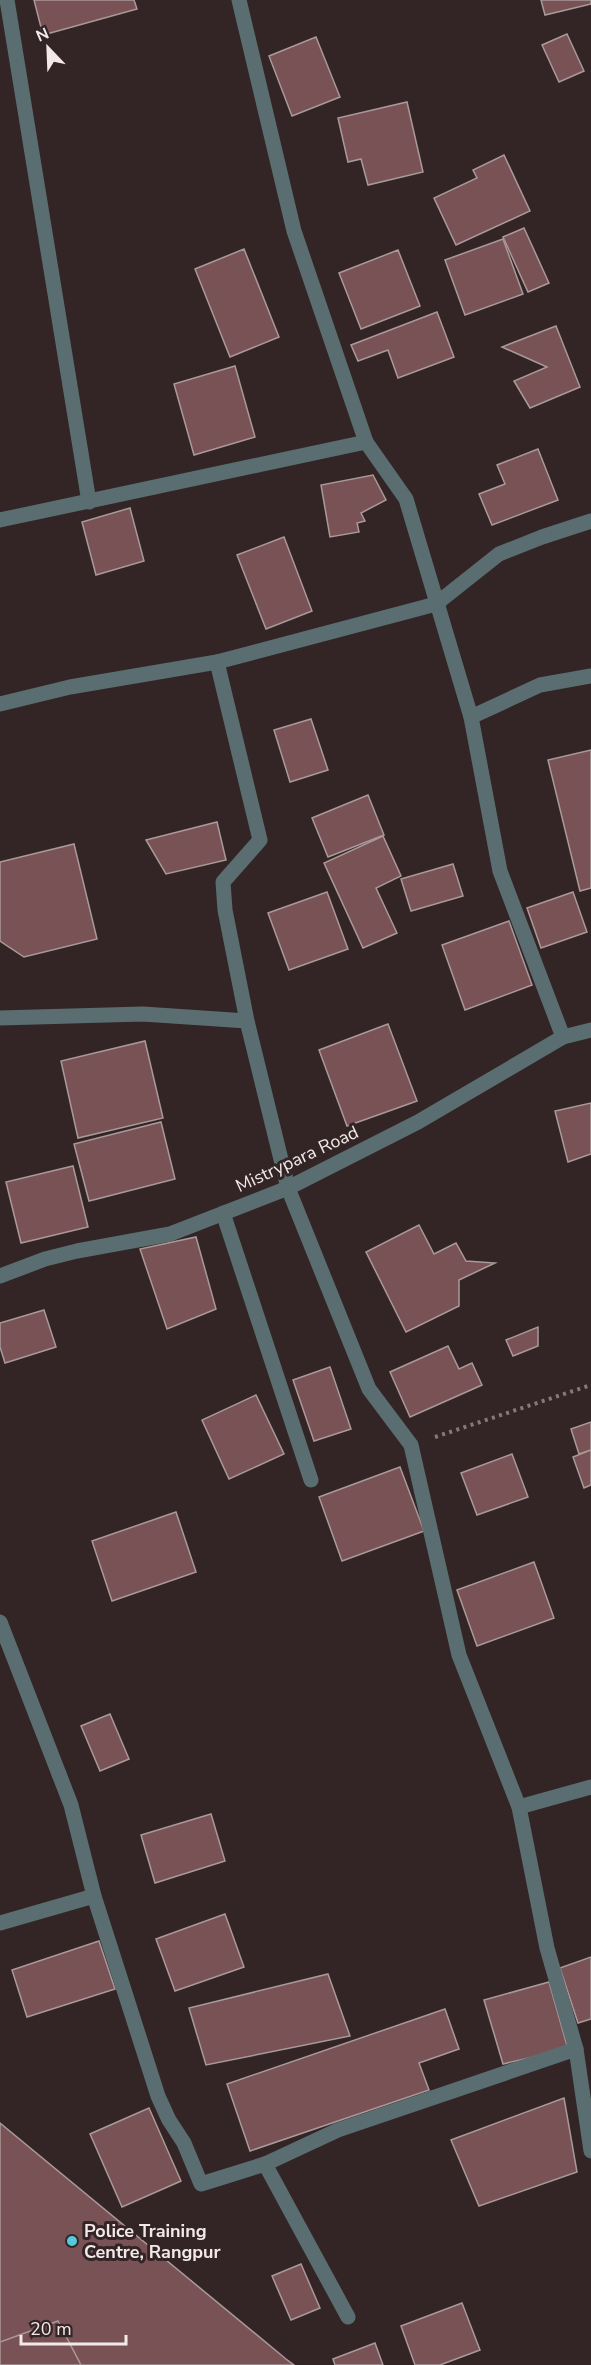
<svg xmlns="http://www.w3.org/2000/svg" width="591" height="2365" viewBox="0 0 591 2365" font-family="'Nunito Sans',sans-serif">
	<rect width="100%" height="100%" fill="#332526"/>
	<!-- building -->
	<g fill="#795255" stroke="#aa999a" stroke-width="1.5">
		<path d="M34,0h100l3,9 -94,26z"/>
		<path d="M541,0h50v4l-46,11z"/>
		<path d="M567,34l17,37 -25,11 -17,-37z"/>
		<path d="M316,37l24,60 -48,19 -23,-60z"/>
		<path d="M407,102l16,70 -55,13 -7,-26 -13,3 -10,-44z"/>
		<path d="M504,155l26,56 -74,34 -22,-47 43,-20 -4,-8z"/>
		<path d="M524,228l25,55 -21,9 -25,-55z"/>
		<path d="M503,239l20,55 -58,21 -20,-55z"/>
		<path d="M244,249l35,88 -49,20 -35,-88z"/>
		<path d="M398,250l22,56 -59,23 -22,-56z"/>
		<path d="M437,312l17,45 -56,21 -10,-28 -30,11 -7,-16z"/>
		<path d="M556,326l24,61 -50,21 -16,-27 33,-14 -45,-20z"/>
		<path d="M235,366l20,71 -61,18 -20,-71z"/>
		<path d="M538,449l20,51 -66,25 -13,-31 26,-10 -8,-19z"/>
		<path d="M373,475l13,25 -25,13 4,8 -8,2 2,9 -29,5 -9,-52z"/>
		<path d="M130,508l14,53 -48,14 -14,-53z"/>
		<path d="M284,537l28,74 -46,18 -29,-74z"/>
		<path d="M311,719l17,51 -38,12 -16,-52z"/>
		<path d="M591,750v138l-11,3 -32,-131z"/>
		<path d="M368,795l16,40 -56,22 -16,-39z"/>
		<path d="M217,822l9,38 -60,14 -20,-34z"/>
		<path d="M383,836l18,40 -25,12 21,45 -34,15 -39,-85z"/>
		<path d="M74,844l23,95 -73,18 -24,-16v-79z"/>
		<path d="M453,864l10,32 -52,15 -10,-32z"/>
		<path d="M327,892l21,57 -59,21 -21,-57z"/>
		<path d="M573,892l14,40 -46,16 -14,-40z"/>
		<path d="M509,921l23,64 -67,25 -23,-65z"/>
		<path d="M388,1024l29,77 -70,25 -28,-76z"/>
		<path d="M145,1041l18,77 -85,20 -17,-77z"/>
		<path d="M591,1103v51l-23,8 -13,-51z"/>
		<path d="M161,1122l14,57 -86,22 -15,-57z"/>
		<path d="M73,1166l15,61 -67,16 -15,-61z"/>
		<path d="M419,1225l15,29 22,-11 10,18 29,2 -36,17v26l-53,26 -40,-80z"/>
		<path d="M196,1237l20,72 -49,20 -27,-80z"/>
		<path d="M44,1310l12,37 -51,16 -5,-16v-24z"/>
		<path d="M538,1327v19l-25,10 -7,-16z"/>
		<path d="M448,1346l11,23 13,-6 10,22 -72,32 -20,-45z"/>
		<path d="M330,1367l21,62 -37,12 -21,-61z"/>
		<path d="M256,1395l28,59 -55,25 -27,-59z"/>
		<path d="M591,1422v28l-12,4 -8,-25z"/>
		<path d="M591,1450v35l-7,3 -11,-31z"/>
		<path d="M512,1454l16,43 -51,18 -16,-42z"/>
		<path d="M400,1467l24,64 -82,30 -23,-64z"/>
		<path d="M176,1512l20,60 -84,29 -20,-60z"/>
		<path d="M534,1562l20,56 -77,28 -20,-56z"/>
		<path d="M110,1714l19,45 -29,12 -19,-45z"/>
		<path d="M211,1814l14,47 -70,22 -14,-48z"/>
		<path d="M225,1914l19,53 -69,24 -19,-52z"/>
		<path d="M99,1941l16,48 -88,28 -15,-47z"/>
		<path d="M591,1957v62l-13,4 -18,-55z"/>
		<path d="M328,1974l22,62 -144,29 -17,-57z"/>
		<path d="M549,1982l19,67 -65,15 -19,-64z"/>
		<path d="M445,2009l14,40 -40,14 10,27 -179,61 -23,-67z"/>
		<path d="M564,2098l13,74 -98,34 -28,-66z"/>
		<path d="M149,2108l32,73 -59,26 -32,-73z"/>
		<path d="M0,2123l286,236 8,6h-294z"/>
		<path d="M301,2264l19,44 -29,12 -19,-44z"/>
		<path d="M462,2303l18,47 -40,15h-25l-14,-39z"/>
		<path d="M58,2321l23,44h-81v-23z"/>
		<path d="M375,2343l8,22h-48l-2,-6z"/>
	</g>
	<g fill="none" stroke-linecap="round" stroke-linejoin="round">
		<!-- path -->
		<path stroke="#85797a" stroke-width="4" stroke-dasharray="3 4.5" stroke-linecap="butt" d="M435,1437l156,-52"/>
		<!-- lane -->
		<g stroke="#5a6e71" stroke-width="15">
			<path d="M471,717l69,-32 51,-9"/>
			<path d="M59,1774l12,31 23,91 64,200 11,24 15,23 17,41 64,-20 83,153"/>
			<path d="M519,1807l72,-20"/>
			<path d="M265,2164l73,-34 238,-81"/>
		</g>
		<!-- street -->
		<g stroke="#5a6e71" stroke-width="15">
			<path d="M7,0l82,502"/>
			<path d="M366,442l40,57 65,218 29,154 63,166"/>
			<path d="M0,520l366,-78 -72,-211 -55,-231"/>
			<path d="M217,662l43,178 -37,42 2,28 22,111 41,167 81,201 42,56 48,210 60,152 28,141 29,101 15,102"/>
			<path d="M0,704l70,-17 147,-25 219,-58 63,-50 43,-17 49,-16"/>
			<path d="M0,1018l143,-4 104,7"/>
			<path d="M223,1213l88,267"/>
			<path d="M0,1276l45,-17 32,-8 93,-17 118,-46 130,-66 145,-85 28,-7"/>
			<path d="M0,1622l59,152"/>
			<path d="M0,1923l94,-27"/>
		</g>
	</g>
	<!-- markers -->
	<circle fill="#53cbdb" stroke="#332526" stroke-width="2" cx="72" cy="2241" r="6"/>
	<g text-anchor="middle" stroke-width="6" stroke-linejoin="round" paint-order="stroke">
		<!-- street labels -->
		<g font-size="18" fill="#f3e9ea" stroke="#332526">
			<text transform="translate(297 1159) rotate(-25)" y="6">Mistrypara Road</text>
		</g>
		<!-- poi labels -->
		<g font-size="18" font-weight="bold" fill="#f3e9ea" stroke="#332526" text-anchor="start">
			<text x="84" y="2237">Police Training<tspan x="84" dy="21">Centre, Rangpur</tspan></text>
		</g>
	</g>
	<!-- north arrow -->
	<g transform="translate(48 48) rotate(337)" stroke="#332526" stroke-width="4.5" paint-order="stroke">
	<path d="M0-4.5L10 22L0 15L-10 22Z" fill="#f3e9ea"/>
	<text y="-9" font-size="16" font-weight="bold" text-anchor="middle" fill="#f3e9ea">N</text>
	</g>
	<!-- scale -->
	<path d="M21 2335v9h105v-9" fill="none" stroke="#f3e9ea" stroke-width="3"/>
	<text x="30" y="2335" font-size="18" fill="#f3e9ea" stroke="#332526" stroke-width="4.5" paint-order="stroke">20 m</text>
</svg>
